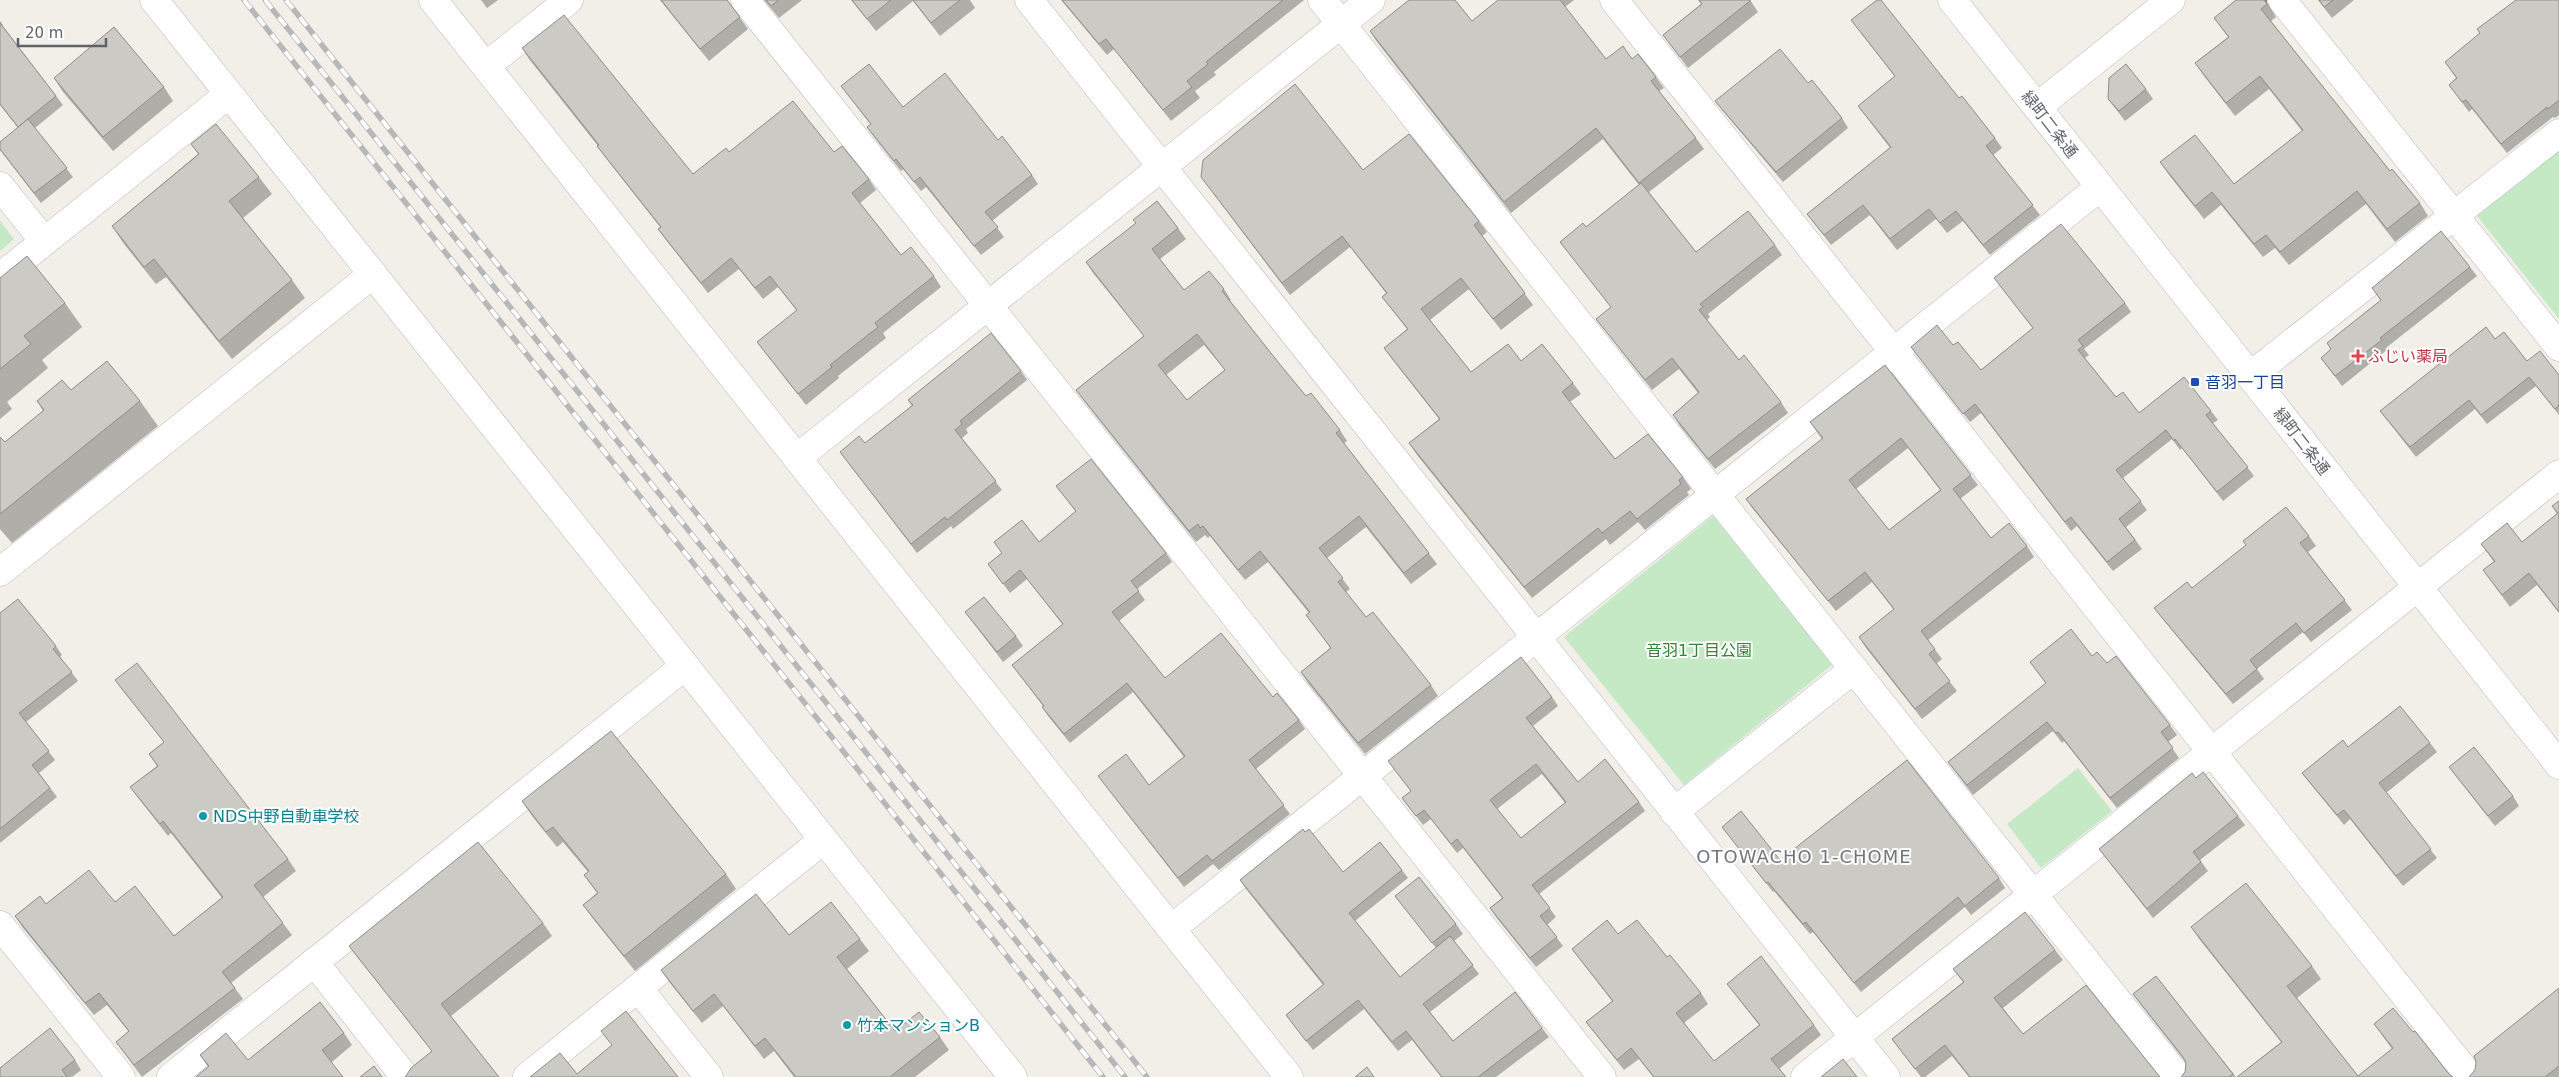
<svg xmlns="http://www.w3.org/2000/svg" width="2559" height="1077" viewBox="0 0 2559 1077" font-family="'DejaVu Sans','Noto Sans JP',sans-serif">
	<rect width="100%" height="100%" fill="#f1efe8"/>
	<!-- green -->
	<g fill="#c5e8c5">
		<path d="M2559,144v175l-85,-107z"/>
		<path d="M0,221l14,18 -14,12z"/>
		<path d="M1713,516l120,148 -149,121 -120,-148z"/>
		<path d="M2078,768l34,43 -71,57 -34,-44z"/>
	</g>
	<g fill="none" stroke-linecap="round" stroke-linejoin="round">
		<defs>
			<g id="street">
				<path d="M154,0l859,1077"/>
				<path d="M433,0l856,1077"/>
				<path d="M745,0l857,1077"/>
				<path d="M1029,0l857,1077"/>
				<path d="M1322,0l856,1077"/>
				<path d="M1614,0l856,1077"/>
				<path d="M2282,0l277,347"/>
				<path d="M486,66l83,-66"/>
				<path d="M2037,107l134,-107"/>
				<path d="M0,186l44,55"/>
				<path d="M0,277l229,-183"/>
				<path d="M2250,376l309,-243"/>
				<path d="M797,458l574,-458"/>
				<path d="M0,572l373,-298"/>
				<path d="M1674,812l180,-143"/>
				<path d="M0,925l121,152"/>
				<path d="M1171,929l929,-742"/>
				<path d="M314,962l91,115"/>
				<path d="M638,988l71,89"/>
				<path d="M171,1077l514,-411"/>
				<path d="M527,1077l296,-237"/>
				<path d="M1805,1077l754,-603"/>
			</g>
			<path id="secondary" d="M1952,0l607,765"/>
		</defs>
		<!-- street casing -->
		<use href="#street" stroke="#b5b8bc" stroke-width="29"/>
		<!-- secondary casing -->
		<use href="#secondary" stroke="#b6babf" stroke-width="29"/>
		<!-- street -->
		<use href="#street" stroke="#fff" stroke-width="28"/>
		<!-- secondary -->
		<use href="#secondary" stroke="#fff" stroke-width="28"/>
		<defs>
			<g id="rail">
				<path d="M244,0l859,1077"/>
				<path d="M265,0l860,1077"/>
				<path d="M286,0l861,1077"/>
			</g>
		</defs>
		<!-- rail casing -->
		<use href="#rail" stroke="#b6b7b8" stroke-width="5.5"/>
		<!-- rail -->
		<use href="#rail" stroke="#fff" stroke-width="4" stroke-dasharray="11" stroke-linecap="butt"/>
	</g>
	<!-- wall -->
	<g fill="#afaea9" fill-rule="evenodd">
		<path d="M481,0h17l-11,8z"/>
		<path d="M660,0h67l21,29 -39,32z"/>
		<path d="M764,0h38l-23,18z"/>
		<path d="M851,0h119l5,8 -35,28 -27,-35 -37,30z"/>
		<path d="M1061,0h243l-90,72 2,3 -21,16 5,7 -29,23 -57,-72 -7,6z"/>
		<path d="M1498,0h76l-9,7 41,52h26l24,18 8,11 -5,3 37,47 8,11 -55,43 47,60 79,-7 7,10 -74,59 2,3 -3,3 32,40 42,42 7,11 -73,56 -35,-43 -7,-11 25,-22 -19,-24 -27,21 -48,-61 -8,-10 15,-12 -51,-65 26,-15 53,-42 -36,-46 -92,74 -134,-171 -7,-11 102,-10z"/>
		<path d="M1698,0h52l8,12 -70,56 -25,-33 38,-31z"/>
		<path d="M2236,0h31v3l9,14 -5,4 119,150 30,32 8,13 -33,26 -29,-38 -77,61 -14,-17 -12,9 -42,-52 -17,14 -35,-44 -9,-13 74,22 68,-53 -33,-42 -34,27 -31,-40 -9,-13 33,-26 -14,-19z"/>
		<path d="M2318,0h36l-22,18z"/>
		<path d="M2559,0v115l-4,3 -2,-1 -46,36 -35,-44 -3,3 -20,-27 7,-7 -11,-16z"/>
		<path d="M1851,20l108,78 36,40 7,10 -9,7 47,60 -50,40 -27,-34 -16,12 -11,-14 -39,31 -27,-35 -39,30 -24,-31 83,-66 -32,-42 37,-29z"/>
		<path d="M0,21l3,4h-1l61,80 -28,23 38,49 -32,26 -41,-53 18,-22 -18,-23z"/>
		<path d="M522,48l171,126 36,-22h105l35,27 7,11 -16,13 41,52 33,21 7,11 -58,46 3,5 -48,38 1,2 -33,27 -49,-63 40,-31 -19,-24 -15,12 -24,-30 -31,24 -42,-53 -8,-11 2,-2 -55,-70 -8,-11h1l-69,-87z"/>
		<path d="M54,78l110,9 9,14 -60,50 -50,-59z"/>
		<path d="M1808,83l34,35 6,10 -65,54 -61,-72 -7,-9z"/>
		<path d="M841,86l157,54 34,35 6,9 -46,37 12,16 -23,18 -55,-68 -5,4 -18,-22 -2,2 -27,-34 -7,-10 4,-2z"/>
		<path d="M2146,89l7,10 -28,22 -17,-22z"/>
		<path d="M191,144l68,33 13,17 -29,24 49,62 13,18 -73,61 -66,-82 -10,7 -32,-40 -12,-18 86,-72z"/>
		<path d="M1363,170l116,51 8,11 -5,4 51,69 -32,25 -32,-41 -39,31 41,52 50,-11 52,22 8,11 -11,8 45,57 68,18 8,12 -4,3 2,3 -44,35 -7,-8 -28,23 -4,-6 -74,59 -115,-143 -8,-12 30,-24 -47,-60 -8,-11 23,-19 -25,-32 4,-4 -36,-46 -60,48 -89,-118z"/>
		<path d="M1178,228l8,11 -26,20 24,31 40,-1 7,11 -1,1 48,61 28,34 34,34 7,11 -3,2 93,121 -26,20 -45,-57 -39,31 23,31 -4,3 20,25 65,68 7,11 -73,58 -57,-71 -7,-11 29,-24 -21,-35 -41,-51 -23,18 -35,-44 -2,2 -3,-3 -9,7 -112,-141 -8,-11 68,-54 -51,-63 -7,-11zM1204,345l21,25 -38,30 -21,-25z"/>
		<path d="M2470,267l7,9 -90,71 1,2 -46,37 -21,-28 10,-9 -4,-6 54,-42 -9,-13z"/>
		<path d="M0,278l65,25 17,24 -40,33 6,8 -41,34 5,7 -12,10z"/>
		<path d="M1994,278l131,25 6,9 -47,37 5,6 -4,3 31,39 23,16 72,-2 7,9 -5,3 41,53 -31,25 -41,-53 -2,2 -8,-11 -49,39 24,32 -21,17 16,22 -29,22 -36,-45 -6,5 -90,-118 -11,9 -59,-75 42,-2 28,25 52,-42z"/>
		<path d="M2495,339l32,22 32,14v40l-23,-29 -49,38 -12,-15 -59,48 -36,-46z"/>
		<path d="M1885,365l93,120 -18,14 31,39 36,8 7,11 -106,83 14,19 -6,5 21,27 -35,28 -56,-71 -7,-11 35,-27 -22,-28 -36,29 -83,-102 -7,-10 76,-60 -12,-17zM1908,448l32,42 -51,40 -33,-41z"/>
		<path d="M1021,371l6,9 -61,49 2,4 -6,5 40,52 -49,39 -2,-3 -34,27 -77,-101 25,-9 47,-37 -4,-6z"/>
		<path d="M71,390l69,11 18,25 -146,117 -12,-14v-92l5,5 38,-31 -6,-10z"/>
		<path d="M1056,486l110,67 6,9 -35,27 8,11 -26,21 46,57 108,19 26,23 6,9 -49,40 34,45 -71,56 -6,-6 -29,23 -86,-111 51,9 35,-28 -51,-65 -63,51 -22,-27 -6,-9 1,-1 -31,-41 51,-40 -36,-46 -17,14 -22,-29 14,-11 -8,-11h45l37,-30z"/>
		<path d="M2559,501v112l-22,-28 -27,22 -27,-37 11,-8 -13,-18 41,-2 35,-28 -5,-8z"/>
		<path d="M2309,536l7,10 -8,6 44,58 -41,32 -8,-10 -46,37 7,10 -31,25 -72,-87 -7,-9 38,-20z"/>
		<path d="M965,612l51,24 7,10 -20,16z"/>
		<path d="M0,613l56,33 6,9 -2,2 18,24 -52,41 29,38 -16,13 18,24 -57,46z"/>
		<path d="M2092,656l15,7 63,62 7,10 -9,7 11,16 -62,50 -53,-67 -2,2 -9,-12 -80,64 -25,-33 98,-78 -16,-22z"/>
		<path d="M115,680l173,179 8,12 -33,26 29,38 -61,48 12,16 -101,78 -26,-35 13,-10 -22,-27 -13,10 -71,-87 -8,-12 31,-12 69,-2 59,34 48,-38 -51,-65 -3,3 -29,-37 -9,-12 27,-21 -8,-12 15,-12 -40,-50z"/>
		<path d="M1552,697l6,9 -25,20 45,56 61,20 6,9 -106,83 17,23 -9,8 16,21 -27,21 -40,-50 -6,-9 12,-10 -39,-50 -6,5 -26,-34 -8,6 -21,-27 9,-7 -23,-30zM1542,774l23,29 -44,35 -24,-29z"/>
		<path d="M2430,743l7,9 -51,41 51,65 -34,28 -53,-67 -6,6 -35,-43 -7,-9 46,-26z"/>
		<path d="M2449,767l64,29 6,10 -24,20z"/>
		<path d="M2196,778l42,38 7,9 -45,35 8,11 -55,47 -54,-69z"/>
		<path d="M522,801l204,73 10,15 -101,82 -41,-51 -11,-15 14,-12 -13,-18 4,-3 -25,-30 -6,5 -25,-31z"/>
		<path d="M1722,827l58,33 219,18 6,10 -34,27 -6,-8 -104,85 -48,-60 -3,2 -36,-43 -1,1z"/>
		<path d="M1402,870l6,8 -53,43 45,56 36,-29 -41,-52 61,28 7,10 -9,7 25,33 -49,38 23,29 89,-13 7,9 -53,40h-55l-29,-37 -14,11 -34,-42 -51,41 -27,-35 37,-30 -77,-96 -6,-9 103,-8z"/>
		<path d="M543,923l9,13 -101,80 48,61 -93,-1 26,-25 -74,-93 -9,-12z"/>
		<path d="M2191,927l121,39 9,13 -24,19 61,78 34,-27 -18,-25 39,8 36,42 4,3h-216l44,-35 -81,-102z"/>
		<path d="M1618,934l49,23 34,36 7,11 -24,19 30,38 45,-36 -32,-41 87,41 7,10 -42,34 7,8h-133l-14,-18 -15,11 -30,-38 -8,-10 26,-21 -40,-52z"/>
		<path d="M789,935l71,4 9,12 -22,18 48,62 45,6 9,13 -34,27h-121l-20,-26 -10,8 -41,-53 -21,17 -32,-40 -9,-13z"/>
		<path d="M2055,950l8,10 -60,48 20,26 137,43h-191l-17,-21 -27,21h-4l-29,-38 71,-57 -10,-13z"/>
		<path d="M2156,976l80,101h-55l4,-5 1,-9 -2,-3 -43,-55 -8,-11z"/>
		<path d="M2559,988v89h-90l1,-1z"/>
		<path d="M344,1033l8,12 -20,17 -124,5 -8,-12 48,5z"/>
		<path d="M75,1060l6,10 -9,7h-72z"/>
	</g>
	<!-- shaded-wall -->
	<path fill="#8f8d8a" d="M2264,0h3v3l9,14z"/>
	<!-- building -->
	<g fill="#cccac5" stroke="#8f8d8a" fill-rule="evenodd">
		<path d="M661,0h66l13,17 -40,32z"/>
		<path d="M766,0h12l-7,6z"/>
		<path d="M852,0h39l-24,19z"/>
		<path d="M913,0h47l-29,23z"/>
		<path d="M1062,0h221l-77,62 2,2 -21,17 5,6 -29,23 -57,-71 -7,5z"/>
		<path d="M1409,0h46l17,21 26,-21h62l46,59 17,-13 9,13 6,-5 18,23 -5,4 45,57 -57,45 -43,-55 -92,74 -134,-171z"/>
		<path d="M1699,0h51v1l-70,56 -17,-22 39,-31z"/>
		<path d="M1877,0h4l78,98 3,-2 33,42 -9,8 47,59 -50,40 -27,-34 -16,12 -11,-14 -39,30 -27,-34 -39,30 -17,-21 84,-67 -33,-41 37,-30 -44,-56z"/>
		<path d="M2236,0h28l3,4 -6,5 129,162 2,-2 28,34 -33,26 -30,-38 -77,61 -14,-17 -12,9 -42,-52 -17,14 -35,-44 35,-27 39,49 69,-54 -43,-54 -34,27 -31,-40 34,-26 -15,-19z"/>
		<path d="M2319,0h14l-9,7z"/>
		<path d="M2516,0h43v100l-11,9 -1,-2 -46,37 -35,-44 -4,2 -13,-17 8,-7 -12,-16 35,-29 -3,-4z"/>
		<path d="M564,15l129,159 33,-26 3,4 64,-51 41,51 8,-6 27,33 -17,14 49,62 10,-8 23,29 -59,47 3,4 -48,38 2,2 -34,27 -41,-52 40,-32 -27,-34 -15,12 -24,-30 -30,25 -43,-54 3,-2 -64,-81 2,-1 -77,-97z"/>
		<path d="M0,23l56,73 -38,31 -18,-23z"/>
		<path d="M114,27l50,60 -61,50 -49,-59z"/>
		<path d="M1780,49l28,34 4,-3 30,38 -66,54 -61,-71z"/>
		<path d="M869,64l34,43 42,-34 53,67 4,-4 30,39 -47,37 13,15 -24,19 -54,-69 -6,5 -18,-23 -2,2 -27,-34 4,-3 -30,-38z"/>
		<path d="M2126,64l20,25 -27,22 -11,-12 1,-21z"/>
		<path d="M1295,84l68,86 46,-36 70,87 -5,4 51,68 -32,26 -32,-41 -40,31 50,63 37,-28 13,17 21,-17 31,39 -11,9 53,67 33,-25 35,43 -4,3 2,4 -44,35 -7,-8 -28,22 -4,-5 -74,59 -115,-144 31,-24 -56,-71 24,-19 -26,-32 5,-4 -45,-57 -60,47 -81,-106 2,-17z"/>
		<path d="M28,119l39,49 -33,25 -34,-44v-7z"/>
		<path d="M216,124l43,53 -30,24 63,79 -73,61 -65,-82 -10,8 -32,-41 87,-72 -8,-10z"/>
		<path d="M1641,183l55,69 52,-41 27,34 -75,59 3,3 -4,3 40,50 5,-5 37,47 -73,57 -35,-44 26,-23 -27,-34 -27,22 -49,-61 15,-12 -51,-65 23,-19 3,4z"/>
		<path d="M1157,201l21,27 -26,21 32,41 25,-19 15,18 -2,2 56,71 28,34 5,-3 29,37 -4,3 93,120 -25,20 -45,-57 -40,32 24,30 -5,4 28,35 7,-5 58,73 -73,58 -57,-71 30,-24 -25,-33 4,-3 -50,-61 -22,19 -35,-44 -3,2 -2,-4 -9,7 -113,-141 68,-54 -58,-74 50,-39 -3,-3zM1197,334l28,36 -38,30 -29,-35z"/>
		<path d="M2061,224l64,79 -47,37 5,6 -5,4 38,47 7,-5 16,21 45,-36 27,34 -5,4 42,52 -31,25 -42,-53 -1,2 -8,-11 -50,40 25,31 -22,18 16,21 -28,22 -36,-45 -6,5 -90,-118 -12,10 -52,-67 26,-22 16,20 5,-3 23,28 52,-42 -39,-50z"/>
		<path d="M2441,231l29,36 -90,71 2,2 -47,36 -14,-18 10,-9 -4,-6 54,-43 -9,-12z"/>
		<path d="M27,256l38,47 -41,33 7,8 -31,25v-91z"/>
		<path d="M2486,327l9,12 9,-7 23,29 13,-10 19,24v30l-4,4 -26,-32 -48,38 -12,-15 -59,47 -30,-36z"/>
		<path d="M991,333l30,38 -61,50 2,3 -7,6 41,51 -49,39 -2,-3 -34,27 -71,-92 19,-16 6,7 48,-38 -5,-5z"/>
		<path d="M107,361l33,40 -140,113v-77l5,5 39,-32 -7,-9 25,-21 9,10z"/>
		<path d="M1885,365l86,110 -18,14 38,49 18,-15 18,23 -106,85 14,18 -6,5 21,27 -35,28 -56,-72 35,-28 -29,-37 -37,29 -82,-102 77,-61 -13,-16zM1901,438l40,52 -52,40 -40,-50z"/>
		<path d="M1091,459l75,94 -35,28 8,10 -27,21 53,66 56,-45 52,64 4,-4 22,27 -50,40 35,45 -72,56 -5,-6 -29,23 -80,-102 28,-22 23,31 36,-29 -58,-73 -63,51 -22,-27 2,-1 -32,-41 51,-41 -43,-54 -17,14 -15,-20 14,-11 -8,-11 28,-22 17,22 37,-31 -20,-25z"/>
		<path d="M2559,501v111l-30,-39 -27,22 -19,-25 12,-9 -14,-17 26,-21 15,19 36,-29 -6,-7z"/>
		<path d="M2286,507l23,29 -9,7 45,57 -41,33 -8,-10 -46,37 7,9 -31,25 -72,-86 33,-26 5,6 54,-43 -3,-4z"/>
		<path d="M984,597l32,39 -19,16 -32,-40z"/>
		<path d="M18,599l38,47 -3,3 19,23 -53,41 30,38 -17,14 18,23 -50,41v-216z"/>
		<path d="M2071,629l21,27 5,-4 10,11 9,-7 54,69 -9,7 12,16 -63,50 -52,-66 -2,1 -9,-11 -80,63 -19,-23 98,-79 -16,-21z"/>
		<path d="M1521,657l31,40 -26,21 52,64 27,-23 34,43 -107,83 18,23 -10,8 17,21 -27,21 -40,-50 13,-10 -46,-59 -6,5 -27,-34 -8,6 -14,-18 9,-7 -23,-30zM1536,764l30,38 -45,36 -31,-38z"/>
		<path d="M137,663l151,196 -34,26 29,38 -61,49 13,16 -101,77 -18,-23 13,-11 -30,-38 -14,10 -70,-87 25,-20 6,8 43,-34 26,32 20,-16 39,50 49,-39 -60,-76 -3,3 -30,-37 28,-21 -9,-12 15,-12 -49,-62z"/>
		<path d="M2400,706l30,37 -51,40 52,66 -35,27 -52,-66 -7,5 -35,-42 41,-33 5,7z"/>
		<path d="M611,731l115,143 -102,82 -41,-51 15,-12 -14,-18 5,-4 -36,-44 -7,5 -24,-31z"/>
		<path d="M2474,747l39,49 -25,20 -39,-49z"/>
		<path d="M1907,760l92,118 -34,28 -7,-9 -104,86 -48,-61 -3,2 -35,-42 -2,1 -44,-56 19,-16 39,49z"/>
		<path d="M2203,772l35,44 -45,36 8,10 -54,47 -48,-60 93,-76 4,5z"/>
		<path d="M1303,829l2,3 4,-3 34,43 37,-30 22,28 -53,43 51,64 50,-41 23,29 -50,39 30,37 62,-49 27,36 -64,49h-36l-36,-46 -14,11 -34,-42 -52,41 -20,-26 38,-31 -84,-104z"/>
		<path d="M478,842l65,81 -102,81 58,73h-94l1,-1 5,-8 21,-17 -83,-105z"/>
		<path d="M1419,877l37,47 -24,19 -37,-47z"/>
		<path d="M2246,883l66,83 -25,20 71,90 35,-28 -19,-24 19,-16 20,24 2,-1 34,43 4,3h-216l45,-35 -91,-115z"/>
		<path d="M756,894l33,41 42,-33 29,37 -23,18 58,74 24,-19 21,25 -50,40h-94l-31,-39 -10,8 -41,-52 -21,17 -32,-41z"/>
		<path d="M2025,912l30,38 -61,48 29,36 63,-49 74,92h-190l-25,-32 -30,24 -23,-30 72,-57 -11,-13z"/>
		<path d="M1607,920l11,14 19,-14 30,37 3,-2 31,38 -25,20 38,48 46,-36 -33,-41 34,-28 53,69 -43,34 15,18h-132l-23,-29 -14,12 -31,-38 27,-21 -41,-52z"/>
		<path d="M2156,976l77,98 -4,3h-48l4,-5 1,-9 -3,-6 -50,-63z"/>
		<path d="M2559,988v78l-14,11h-76l6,-7 1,-8 -2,-6z"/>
		<path d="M320,1002l24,31 -22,17 21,27h-147l13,-11 -9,-11 26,-22 22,27z"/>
		<path d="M626,1011l52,66h-148l30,-24 17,21 35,-29 -11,-14z"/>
		<path d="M50,1028l25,32 -13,10 5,7h-67v-9z"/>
		<path d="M1843,1059l14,18h-36z"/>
		<path d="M374,1066l8,11h-22z"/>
		<path d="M1367,1067l7,10h-19z"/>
	</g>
	<!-- markers -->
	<path fill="#e0444e" stroke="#fff" stroke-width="2" d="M2355.5 348.5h5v5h5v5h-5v5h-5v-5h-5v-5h5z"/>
	<rect fill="#1a4fb4" stroke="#fff" stroke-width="2" x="2190" y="377" width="10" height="10" rx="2.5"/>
	<g fill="#0f9aa8" stroke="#fff" stroke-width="2">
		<circle cx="203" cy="816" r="5"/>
		<circle cx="847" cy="1025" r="5"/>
	</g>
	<g text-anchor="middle" stroke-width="4" stroke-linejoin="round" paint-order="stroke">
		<!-- street labels -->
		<g font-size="16" fill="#5f6368" stroke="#fff">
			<text transform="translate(2050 124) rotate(52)" y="6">緑町二条通</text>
			<text transform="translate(2302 441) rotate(52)" y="6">緑町二条通</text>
		</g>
		<!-- health labels -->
		<g font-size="16" fill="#be3a42" stroke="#fff" text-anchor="start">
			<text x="2368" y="362">ふじい薬局</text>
		</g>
		<!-- transit labels -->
		<g font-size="16" fill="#164399" stroke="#fff" text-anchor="start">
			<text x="2205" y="388">音羽一丁目</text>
		</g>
		<!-- park labels -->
		<g font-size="16" fill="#348238" stroke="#fff">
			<text x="1699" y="656">音羽1丁目公園</text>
		</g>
		<!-- culture labels -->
		<g font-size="16" fill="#0d838f" stroke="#fff" text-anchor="start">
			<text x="213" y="822">NDS中野自動車学校</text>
			<text x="857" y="1031">竹本マンションB</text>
		</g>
		<!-- neighbourhood labels -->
		<g font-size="18" letter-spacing="1" fill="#70757a" stroke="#fff">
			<text x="1804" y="863">OTOWACHO 1-CHOME</text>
		</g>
	</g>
	<!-- scale -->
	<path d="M18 38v8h88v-8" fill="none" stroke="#5f6368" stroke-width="2.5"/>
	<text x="25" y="38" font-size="15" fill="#5f6368" stroke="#ffffff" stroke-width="4" paint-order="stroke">20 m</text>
</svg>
